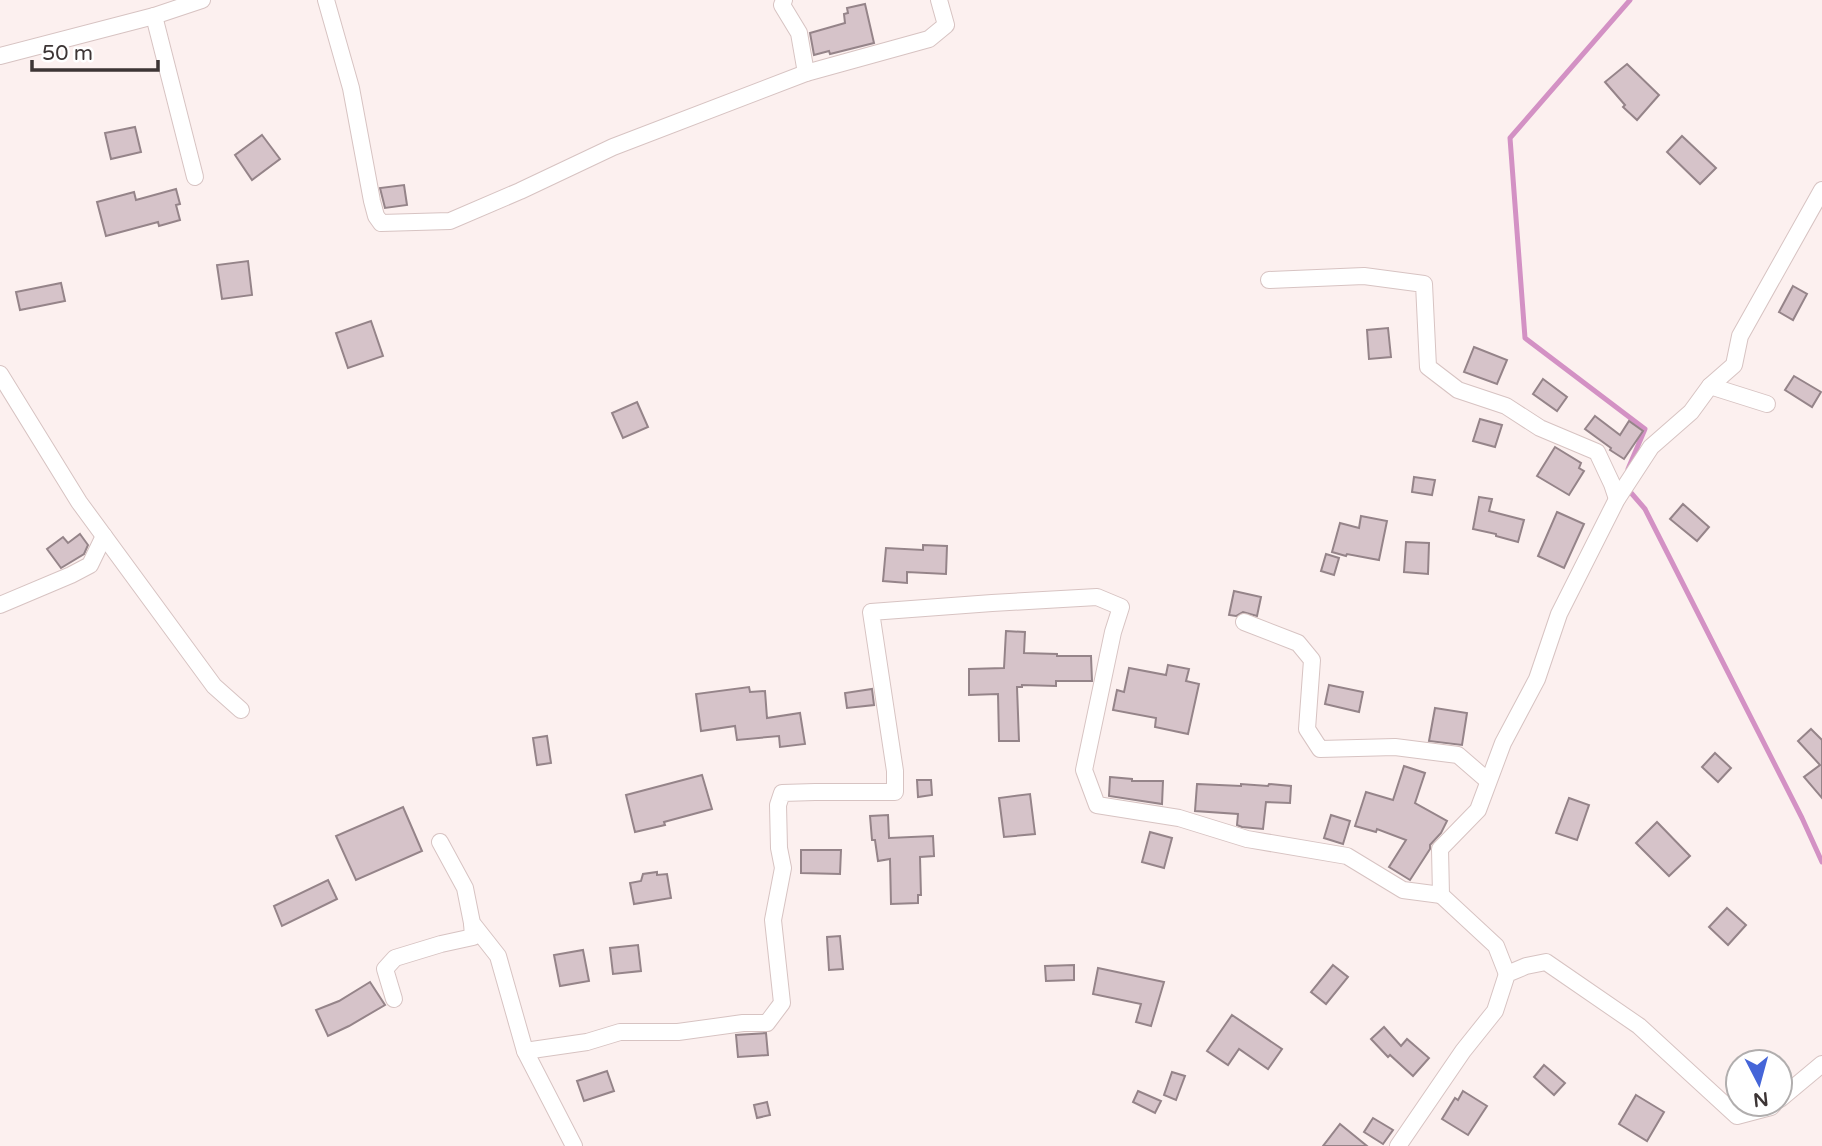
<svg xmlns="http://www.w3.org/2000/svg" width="1822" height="1146" viewBox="0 0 1822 1146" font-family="'Varela Round',sans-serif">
	<rect width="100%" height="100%" fill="#fcf0ef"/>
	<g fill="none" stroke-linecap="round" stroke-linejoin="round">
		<!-- stream -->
		<g stroke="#d391c4" stroke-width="5">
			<path d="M1628,469l17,-40 -120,-91 -15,-200 120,-138"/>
			<path d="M1626,487l19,22 157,309 20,44"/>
		</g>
	</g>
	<!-- building -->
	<g fill="#d6c3c9" stroke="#958489" stroke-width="2">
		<path d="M865,4l9,39 -44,11 -1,-3 -15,4 -4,-22 35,-10 -1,-9 4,-1 -1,-5z"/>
		<path d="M1627,64l32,31 -22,25 -14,-13 2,-2 -20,-23z"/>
		<path d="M135,127l6,25 -30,7 -6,-26z"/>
		<path d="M262,135l18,24 -28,21 -17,-25z"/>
		<path d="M1682,136l34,32 -16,16 -33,-32z"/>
		<path d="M404,185l3,20 -22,3 -5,-20z"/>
		<path d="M176,189l4,15 -4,1 4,15 -21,6 -1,-4 -52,14 -9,-34 37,-10 2,8z"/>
		<path d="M248,261l4,34 -30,4 -5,-34z"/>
		<path d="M61,283l4,18 -45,9 -4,-18z"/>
		<path d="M1793,286l14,8 -14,26 -14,-8z"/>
		<path d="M371,321l12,35 -35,12 -12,-35z"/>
		<path d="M1388,328l3,29 -22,2 -2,-29z"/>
		<path d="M1474,347l33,13 -10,24 -33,-12z"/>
		<path d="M1794,376l27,16 -9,15 -27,-17z"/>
		<path d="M1543,379l24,18 -10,14 -24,-17z"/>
		<path d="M637,402l11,25 -25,11 -11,-25z"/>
		<path d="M1595,416l25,19 9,-14 14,10 -19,28 -14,-9 1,-2 -26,-19z"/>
		<path d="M1480,419l22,6 -7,22 -22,-6z"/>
		<path d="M1555,447l26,16 -2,5 5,3 -15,24 -32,-19z"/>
		<path d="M1414,477l21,3 -3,15 -20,-3z"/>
		<path d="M1479,497l13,2 -3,12 35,9 -6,22 -22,-6v-2l-23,-5z"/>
		<path d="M1683,504l26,23 -12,14 -27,-22z"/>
		<path d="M1557,512l27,12 -20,44 -26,-12z"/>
		<path d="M1361,516l26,5 -8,39 -32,-6 -1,2 -14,-4 8,-29 19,5z"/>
		<path d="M80,534l8,11 -4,9 -23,14 -14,-19 16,-12 5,6z"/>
		<path d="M1406,542l23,1 -1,31 -24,-2z"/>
		<path d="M923,545l24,1 -1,28 -39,-2v11l-24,-2 3,-33 37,2z"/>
		<path d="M1326,554l13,4 -5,17 -13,-4z"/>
		<path d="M1234,591l27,6 -4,19 -14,-4 -7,4 -7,-1z"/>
		<path d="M1006,631l19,1 -1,21 33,1v2h34l1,25h-36v5l-34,-1v2h-5l2,54h-20l-1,-47 -29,1v-26l35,-1z"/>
		<path d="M1168,665l21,4 -3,12 13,3 -11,50 -33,-7 1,-9 -43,-8 4,-20 7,2 5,-24 37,7z"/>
		<path d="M1329,685l34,7 -4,20 -34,-8z"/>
		<path d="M749,687l1,5 15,-1 2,27 33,-5 5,31 -25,3 -1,-11 -42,4 -2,-14 -34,5 -5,-37z"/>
		<path d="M872,689l2,16 -27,3 -2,-15z"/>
		<path d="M1435,708l32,5 -5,32 -33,-4z"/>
		<path d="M1811,729l11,11v58l-18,-21 16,-12 -22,-24z"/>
		<path d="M547,736l4,27 -14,2 -4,-27z"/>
		<path d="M1715,753l16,15 -13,14 -16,-15z"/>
		<path d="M1404,766l21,7 -10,30 32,18 -6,12 -11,12v4l-20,31 -21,-13 17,-27 -29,-11 -1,3 -21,-6 11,-34 27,8z"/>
		<path d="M702,775l10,34 -48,13 1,3 -30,7 -9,-37z"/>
		<path d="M1110,777l22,2v2h31l-1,23 -53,-8z"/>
		<path d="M917,780h14l1,15 -14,2z"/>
		<path d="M1197,784l44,2v-2l27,2 1,-2 22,2 -1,17 -24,-1 -3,27 -21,-2 -5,-2 1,-11 -43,-3z"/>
		<path d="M1030,794l5,40 -31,3 -5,-39z"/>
		<path d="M1569,798l20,7 -12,35 -21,-7z"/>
		<path d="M403,807l19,44 -66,29 -20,-44z"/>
		<path d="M888,815l1,23 44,-2 1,20 -14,1 1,38h-3v8l-27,1 -1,-45 -12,2 -3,-21h-3l-2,-24z"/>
		<path d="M1331,815l19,6 -7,23 -19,-6z"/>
		<path d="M1657,822l33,34 -21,20 -33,-33z"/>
		<path d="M1150,832l22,6 -8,30 -22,-6z"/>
		<path d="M801,850h40l-1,24 -39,-1z"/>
		<path d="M657,872v3l10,-1 4,24 -37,6 -4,-21 11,-2 2,-7z"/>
		<path d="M328,880l9,19 -55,27 -8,-20z"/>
		<path d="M1727,908l19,17 -18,20 -19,-18z"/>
		<path d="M840,936l3,33 -14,1 -2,-33z"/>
		<path d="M638,945l3,26 -28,3 -3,-26z"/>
		<path d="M583,950l6,31 -29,5 -6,-31z"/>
		<path d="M1074,965v15l-28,1 -1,-15z"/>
		<path d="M1333,965l15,12 -22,27 -15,-12z"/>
		<path d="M1098,968l66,14 -13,44 -15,-4 5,-18 -48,-10z"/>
		<path d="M370,982l15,23 -36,21 -21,10 -12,-26 23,-9z"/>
		<path d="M1232,1015l50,34 -14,20 -29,-20 -11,16 -21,-14z"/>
		<path d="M1384,1027l17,19 6,-7 22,19 -16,18 -23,-21 -2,2 -17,-18z"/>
		<path d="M766,1033l2,22 -30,2 -2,-22z"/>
		<path d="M1544,1065l21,18 -11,12 -20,-18z"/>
		<path d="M607,1071l7,20 -30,10 -7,-20z"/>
		<path d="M1172,1072l13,4 -9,24 -12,-5z"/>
		<path d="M1138,1091l23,10 -6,12 -22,-11z"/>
		<path d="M1463,1091l24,15 -19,29 -26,-16 13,-21 3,2z"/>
		<path d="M1636,1095l28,17 -17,29 -28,-17z"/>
		<path d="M767,1102l3,13 -13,3 -3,-13z"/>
		<path d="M1373,1118l20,12 -10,14 -19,-12z"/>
		<path d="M1340,1124l27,22h-44z"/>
	</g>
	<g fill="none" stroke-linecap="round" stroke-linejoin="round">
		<defs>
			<g id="minor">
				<path d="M326,0l25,88 21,113 4,15 5,7 69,-2 70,-30 93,-44 193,-74 123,-34 17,-14 -7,-25"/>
				<path d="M784,0l-2,5 17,28 7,40"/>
				<path d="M154,16l41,161"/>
				<path d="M0,56l154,-40 48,-16"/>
				<path d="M1269,280l95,-4 60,8 4,83 30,23 48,16 34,22 57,24 15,32 5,15"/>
				<path d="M0,374l79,128 135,184 27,24"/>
				<path d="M1710,386l57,18"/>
				<path d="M0,605l71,-30 19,-10 14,-29"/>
				<path d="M1244,622l54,21 14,17 -5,69 13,20 75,-2 63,8 30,26"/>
				<path d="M440,842l25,46 7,35 26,33 27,95 49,95"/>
				<path d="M1507,974l-11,-28 -55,-51 -1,-46 38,-39 25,-67 34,-64 22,-65 58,-115 34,-52 40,-35 19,-26 24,-21 6,-29 82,-146"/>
				<path d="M394,999l-9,-30 10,-11 46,-14 32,-7 -1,-14"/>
				<path d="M525,1051l62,-9 33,-10h58l65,-9h24l15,-20 -9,-83 10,-52 -4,-20 -1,-43 4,-12 33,-1h80v-21l-24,-159 121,-9 105,-6 24,10 -8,25 -29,138 13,35 82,13 68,21 100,17 56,34 38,5"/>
				<path d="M1780,1099l42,-35"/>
				<path d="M1398,1146l65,-95 32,-40 12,-37 19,-8 20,-4 93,64 98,90 34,-9 3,-3"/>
			</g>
		</defs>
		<!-- minor casing -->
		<use href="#minor" stroke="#d7c3c2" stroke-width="18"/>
		<!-- minor -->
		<use href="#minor" stroke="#fff" stroke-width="16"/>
	</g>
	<!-- north arrow -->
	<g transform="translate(1759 1083) rotate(174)"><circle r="33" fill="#ffffff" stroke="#b1aeae" stroke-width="2"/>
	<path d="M0-5L12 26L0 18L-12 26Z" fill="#4565d8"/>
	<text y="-10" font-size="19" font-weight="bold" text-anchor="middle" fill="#3d3535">N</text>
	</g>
	<!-- scale -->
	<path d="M32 60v10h126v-10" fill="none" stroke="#3d3535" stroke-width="3.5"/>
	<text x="42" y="60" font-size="21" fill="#3d3535" stroke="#ffffff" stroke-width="5" paint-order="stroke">50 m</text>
</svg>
